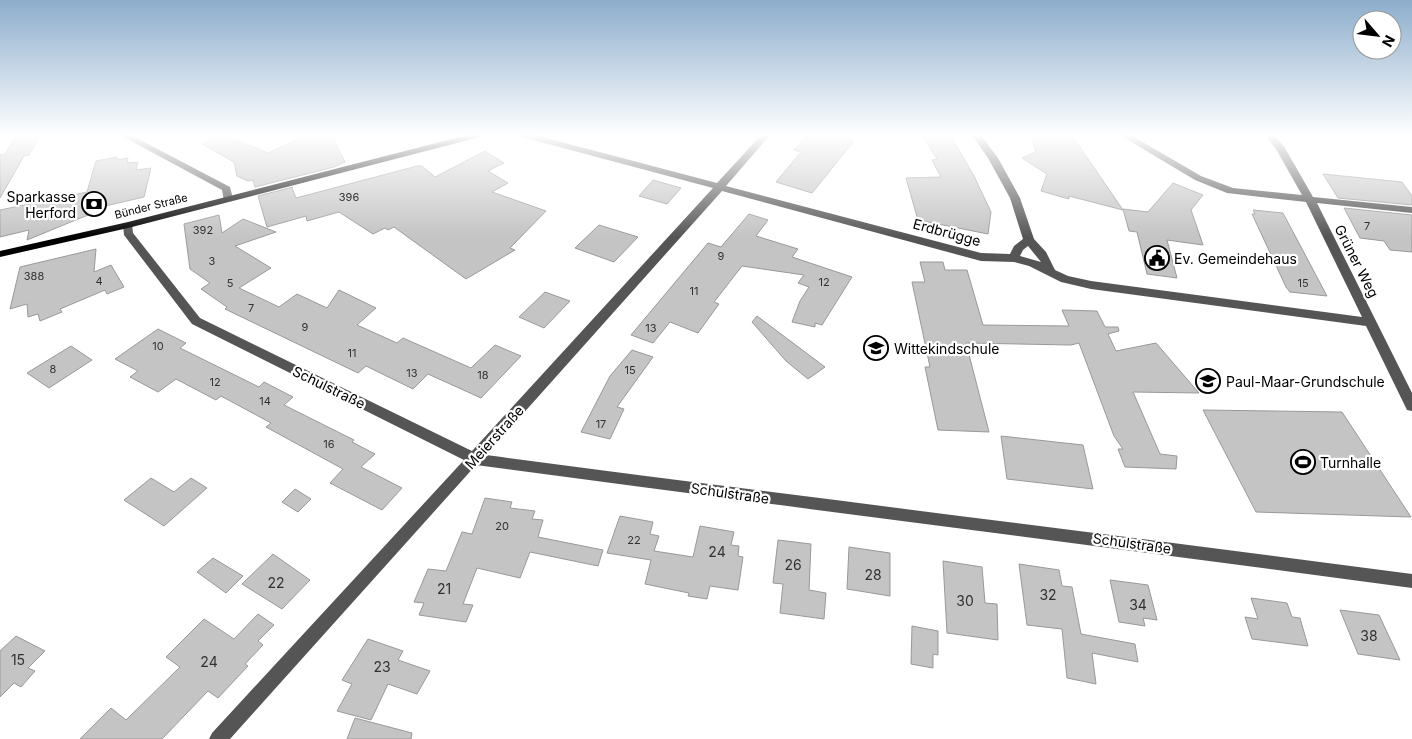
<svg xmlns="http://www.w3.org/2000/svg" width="1412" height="739" font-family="Inter,sans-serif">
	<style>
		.building { fill: #c4c4c4; stroke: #999 }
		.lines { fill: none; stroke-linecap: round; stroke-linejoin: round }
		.minor { fill: #555; fill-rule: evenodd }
		.major { fill: #000; fill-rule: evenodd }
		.labels { text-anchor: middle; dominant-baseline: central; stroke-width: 4.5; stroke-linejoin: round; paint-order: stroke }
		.number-label { font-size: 11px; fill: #313131 }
		.far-street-label { font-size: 11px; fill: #000; stroke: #fff }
		.poi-label { font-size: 14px; fill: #000; stroke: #fff; text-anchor: start }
		.street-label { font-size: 14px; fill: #000; stroke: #fff }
		.near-number-label { font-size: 14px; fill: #313131 }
	</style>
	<rect width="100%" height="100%" fill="#fff"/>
	<g class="building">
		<path d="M31 134H41L29 155 24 156 0 198V155L5 154 16 136Z"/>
		<path d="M222 134 268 153 309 134H331L345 162 334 167 255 187 253 180 248 181 237 176 234 162 202 144Z"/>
		<path d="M808 134H829L854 141 812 193 776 182 801 152 794 150Z"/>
		<path d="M921 134H948L956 145 974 176 991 212 988 234 918 220 906 178 941 177 932 160 937 159Z"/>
		<path d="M1030 134H1071L1123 210 1069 196V199L1041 191 1047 174 1022 158 1036 152Z"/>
		<path d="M485 151 504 163 488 171 508 183 492 192 546 211 510 248 515 250 466 279 394 227 388 230 385 228 373 234 339 212 307 221 306 216 267 227 258 196 293 187 292 188 296 198 417 166H422L435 177Z"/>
		<path d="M117 157V160L128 158 127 163 138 162 136 170 151 168 144 197 88 210V215L27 240 29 230 0 237V210L87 192 96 161Z"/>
		<path d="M1323 174 1402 182 1412 196V205L1338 198Z"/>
		<path d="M653 180 681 188 667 204 639 196Z"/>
		<path d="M1173 183 1203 195 1191 210 1203 245 1167 240 1177 278 1147 274 1137 232 1129 231 1123 209 1148 212Z"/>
		<path d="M1344 208 1412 215V252L1390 250 1384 241 1360 238Z"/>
		<path d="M1253 210 1283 213 1327 296 1290 292 1286 287 1252 214H1255Z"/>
		<path d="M749 214 768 220 756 236 798 249 792 257 852 277 822 325 815 323V327L792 322 800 301 809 287 798 283 804 275 742 266 714 302 719 304 698 333 670 322 653 343 631 335 708 243 721 247Z"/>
		<path d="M219 215 222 233 243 219 276 232 235 246 271 268 239 288 279 307 297 294 327 308 339 290 376 308 357 325 397 343 403 338 471 368 495 345 521 356 481 398 428 374 413 389 366 366 358 373 225 309 227 307 201 289 210 283 190 269 184 224Z"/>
		<path d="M599 225 638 237 614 262 575 248Z"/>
		<path d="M96 249 94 272 111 265 124 287 107 294 105 290 60 309 62 312 40 321 38 314 28 317 27 304 10 309 20 267Z"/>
		<path d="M920 262H943L945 270H967L983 325 1069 326 1062 310 1097 311 1105 327H1118L1119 331 1108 334 1116 351 1156 343 1199 393 1133 392 1160 454 1177 456 1176 469 1125 467 1118 449H1123L1114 436 1079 343 1071 345 966 343 989 432 938 430 925 367H930L912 282H925Z"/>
		<path d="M545 292 570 301 544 328 519 317Z"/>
		<path d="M757 316 825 367 808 379 786 361 752 322Z"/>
		<path d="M158 329 186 343 180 348 259 387 264 382 293 397 284 405 354 440 352 442 375 454 361 467 402 488 382 510 330 483 343 469 266 427 271 423 221 396 216 400 176 379 158 392 130 377 138 371 115 359Z"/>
		<path d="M71 346 92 360 49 388 27 373Z"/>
		<path d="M632 350 653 357 617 407 624 409 610 439 581 432 610 376Z"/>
		<path d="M1203 410 1342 412 1411 517 1256 512Z"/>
		<path d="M1001 436 1083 445 1093 489 1007 479Z"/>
		<path d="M151 478 174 492 191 478 207 488 164 526 124 500Z"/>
		<path d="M295 489 311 499 298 512 282 502Z"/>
		<path d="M485 498 512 502 510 508 535 511 532 519 543 520 538 537 603 550 598 566 530 552 520 578 477 568 463 604 473 605 466 622 419 615 424 603 414 602 428 569 446 571 462 532 472 534Z"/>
		<path d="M620 516 653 522 650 534 659 536 654 551 693 557 700 526 734 532 731 545 739 546 738 556 743 557 738 590 710 586 707 599 688 596 689 593 645 584 651 560 607 553Z"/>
		<path d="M778 540 811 544 809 590 826 593 824 619 780 613 783 584 773 583Z"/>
		<path d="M849 547 890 553V596L847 589Z"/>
		<path d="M273 554 310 580 282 609 242 584Z"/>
		<path d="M213 558 243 576 226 593 197 572Z"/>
		<path d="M943 561 982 567 985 603 997 604 998 640 947 633Z"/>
		<path d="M1019 564 1059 570 1062 586 1072 587 1081 634 1135 644 1138 662 1092 653 1096 684 1067 678 1062 629 1027 625Z"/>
		<path d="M1110 580 1148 585 1157 620 1143 618 1145 626 1119 622Z"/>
		<path d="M1251 598 1287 603 1292 617 1300 618 1308 646 1252 639 1245 617 1258 619Z"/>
		<path d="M1340 610 1379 615 1400 660 1358 654Z"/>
		<path d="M258 614 274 625 258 641 263 645 245 664 248 666 218 698 208 691 162 739H80L111 708 126 720 180 667 166 657 204 619 234 639Z"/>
		<path d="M912 626 938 631V655L933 654V668L911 664Z"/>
		<path d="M16 636 45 651 28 668 35 671 21 687 14 683 0 697V651Z"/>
		<path d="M368 639 403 651 398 660 430 671 417 694 388 684 371 720 337 711 352 684 342 680Z"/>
		<path d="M355 718 412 733 411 739H347Z"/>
	</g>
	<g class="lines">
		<g class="minor">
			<path d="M118 134H129L230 187 233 199 228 202 224 201 222 190Z"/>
			<path d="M517 134H531L717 183 762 134H771L726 186 981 253 1010 254 1014 246 1023 239 1010 198 988 158 971 134H980L998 158 1020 198 1034 239 1046 252 1055 270 1068 276 1091 281 1362 317 1306 202 1227 193 1195 180 1118 134H1129L1201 176 1233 188 1302 195 1276 149 1264 134H1274L1285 148 1313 197 1412 207V213L1317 203 1412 393V411L1407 410 1366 326 1091 289 1061 282 1029 266 1014 262 981 261 722 191 486 455C794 496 1103 533 1412 574V588C1100 546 788 507 476 465L230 739H209L212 733 464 460 192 324 124 235 123 225 124 223H132L133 233 200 318 472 451 713 188 518 136ZM1028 246 1041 262 1020 256 1023 250Z"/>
		</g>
		<path class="major" d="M471 134H486L484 136 128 228 0 257V251L128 222Z"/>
	</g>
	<linearGradient id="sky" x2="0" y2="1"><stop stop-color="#8cadcc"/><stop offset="0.57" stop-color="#fff"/><stop offset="1" stop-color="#fff" stop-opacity="0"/></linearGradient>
	<rect width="1412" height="237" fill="url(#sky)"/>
	<defs>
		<symbol id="bank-ring" viewBox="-11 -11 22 22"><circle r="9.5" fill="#fff" stroke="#000" stroke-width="1.5"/><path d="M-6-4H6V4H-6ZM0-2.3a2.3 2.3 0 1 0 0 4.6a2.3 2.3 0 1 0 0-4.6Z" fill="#000"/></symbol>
		<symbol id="civic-ring" viewBox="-11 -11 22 22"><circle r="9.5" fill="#fff" stroke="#000" stroke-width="1.5"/><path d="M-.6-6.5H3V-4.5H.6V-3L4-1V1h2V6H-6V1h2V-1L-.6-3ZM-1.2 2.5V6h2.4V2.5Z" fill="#000"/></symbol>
		<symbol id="school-ring" viewBox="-11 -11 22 22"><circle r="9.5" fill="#fff" stroke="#000" stroke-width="1.5"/><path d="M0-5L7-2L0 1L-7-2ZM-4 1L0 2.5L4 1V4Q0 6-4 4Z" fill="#000"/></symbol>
		<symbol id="stadium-ring" viewBox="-11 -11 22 22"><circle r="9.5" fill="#fff" stroke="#000" stroke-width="1.5"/><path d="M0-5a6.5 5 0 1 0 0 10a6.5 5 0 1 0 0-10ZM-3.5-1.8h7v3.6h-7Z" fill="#000"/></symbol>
	</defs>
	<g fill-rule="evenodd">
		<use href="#bank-ring" x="80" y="190" width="28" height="28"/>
		<use href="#civic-ring" x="1143" y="244" width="28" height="28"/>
		<use href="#school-ring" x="862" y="334" width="28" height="28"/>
		<use href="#school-ring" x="1194" y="367" width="28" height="28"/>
		<use href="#stadium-ring" x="1289" y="448" width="28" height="28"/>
	</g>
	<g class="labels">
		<g class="number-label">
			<text x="349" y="197">396</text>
			<text x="1367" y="226">7</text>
			<text x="203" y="230">392</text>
			<text x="721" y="256">9</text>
			<text x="212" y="261">3</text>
			<text x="34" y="276">388</text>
			<text x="99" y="281">4</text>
			<text x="824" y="282">12</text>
			<text x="230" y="283">5</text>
			<text x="1303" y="283">15</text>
			<text x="694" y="291">11</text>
			<text x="251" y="308">7</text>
			<text x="305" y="327">9</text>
			<text x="651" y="328">13</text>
			<text x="158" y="346">10</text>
			<text x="352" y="353">11</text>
			<text x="53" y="369">8</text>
			<text x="630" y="370">15</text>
			<text x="412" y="373">13</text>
			<text x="483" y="375">18</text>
			<text x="215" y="382">12</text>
			<text x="265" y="401">14</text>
			<text x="601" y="424">17</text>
			<text x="329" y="444">16</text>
			<text x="502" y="526">20</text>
			<text x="634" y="540">22</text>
		</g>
		<g class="far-street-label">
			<text transform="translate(151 206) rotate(-14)">Bünder Straße</text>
		</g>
		<g class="poi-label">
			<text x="76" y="196" text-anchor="end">Sparkasse<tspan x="76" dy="16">Herford</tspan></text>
			<text x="1174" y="258">Ev. Gemeindehaus</text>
			<text x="894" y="348">Wittekindschule</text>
			<text x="1226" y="381">Paul-Maar-Grundschule</text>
			<text x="1320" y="462">Turnhalle</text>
		</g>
		<g class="street-label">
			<text transform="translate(947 232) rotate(15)">Erdbrügge</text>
			<text transform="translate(1357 261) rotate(63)">Grüner Weg</text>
			<text transform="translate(329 387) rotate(26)">Schulstraße</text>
			<text transform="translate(494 437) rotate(-48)">Meierstraße</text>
			<text transform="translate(730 493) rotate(8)">Schulstraße</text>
			<text transform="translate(1132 543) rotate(8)">Schulstraße</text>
		</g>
		<g class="near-number-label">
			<text x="717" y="551">24</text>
			<text x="793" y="564">26</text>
			<text x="873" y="574">28</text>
			<text x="276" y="582">22</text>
			<text x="444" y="588">21</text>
			<text x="1048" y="594">32</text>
			<text x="965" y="600">30</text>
			<text x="1138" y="604">34</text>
			<text x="1369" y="635">38</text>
			<text x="18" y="659">15</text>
			<text x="209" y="661">24</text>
			<text x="382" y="666">23</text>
		</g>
	</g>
	<g transform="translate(1377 35) rotate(118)"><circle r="24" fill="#ffffff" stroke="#999999"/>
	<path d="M0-4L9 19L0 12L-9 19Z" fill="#000000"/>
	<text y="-8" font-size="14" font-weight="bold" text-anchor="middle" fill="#000000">N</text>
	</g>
</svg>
